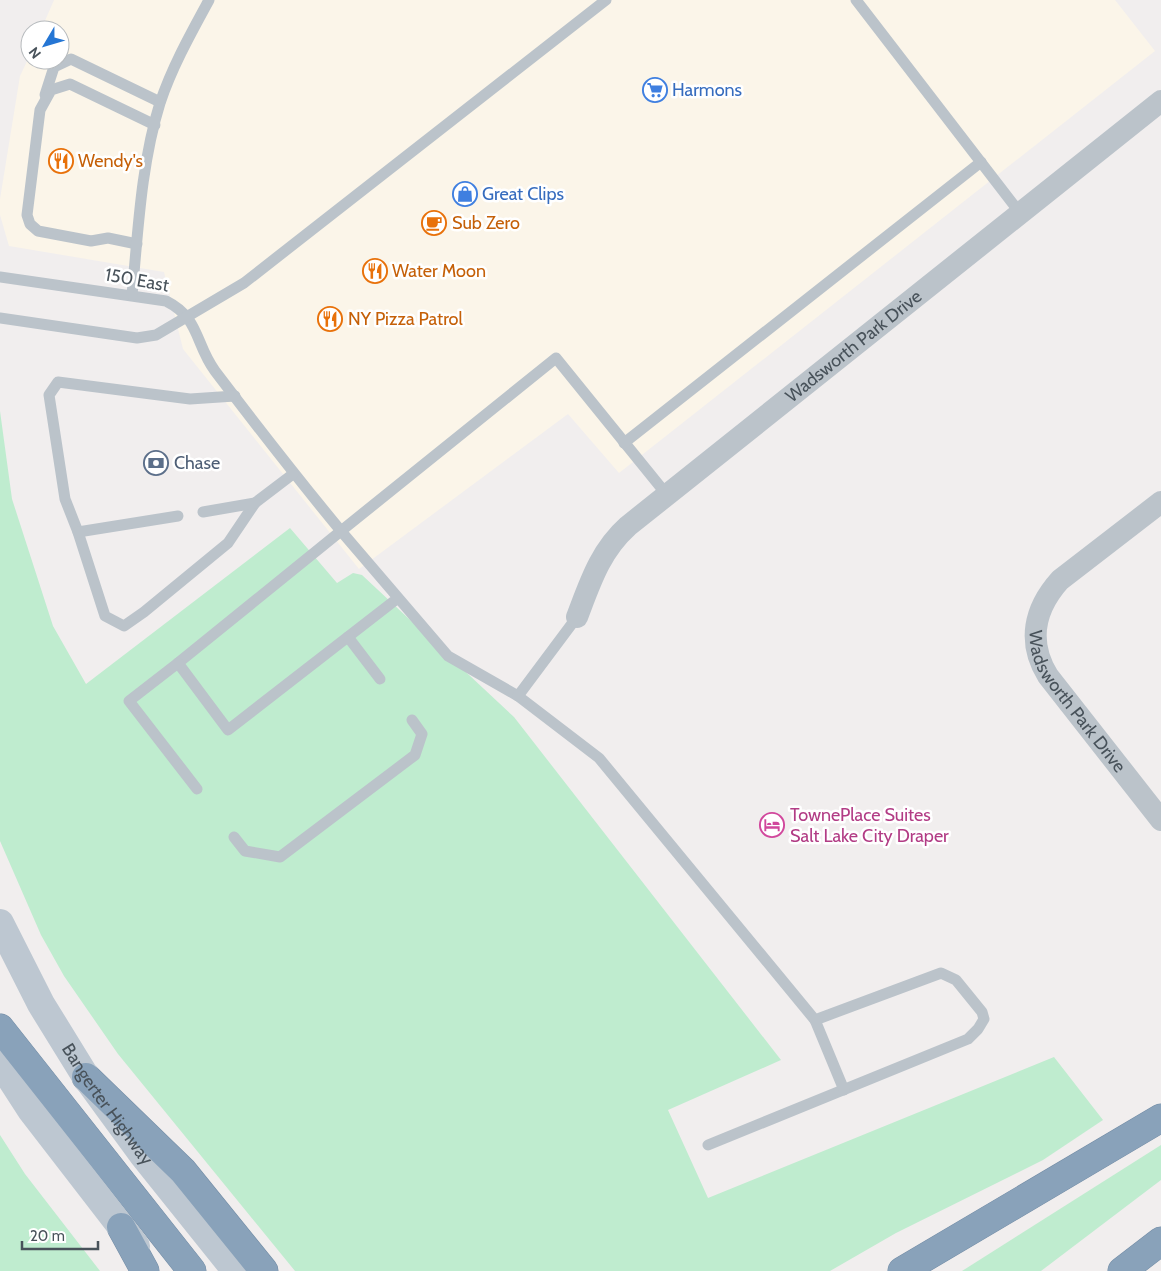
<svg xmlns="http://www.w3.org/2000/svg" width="1161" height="1271" font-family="Cabin,sans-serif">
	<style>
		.commercial { fill: #fbf5e9 }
		.green { fill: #bfeccf }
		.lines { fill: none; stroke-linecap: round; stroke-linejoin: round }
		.highway-casing { stroke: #748da6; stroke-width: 29 }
		.lane { stroke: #bbc3ca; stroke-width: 11 }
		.street { stroke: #bbc3ca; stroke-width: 22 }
		.secondary { stroke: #bdc7d1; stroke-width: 28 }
		.highway { stroke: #89a2ba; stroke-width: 28 }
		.labels { text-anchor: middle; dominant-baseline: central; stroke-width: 5; stroke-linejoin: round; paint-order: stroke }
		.shop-label { font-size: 18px; fill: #366cbe; stroke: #fff; text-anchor: start }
		.food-label { font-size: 18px; fill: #c56008; stroke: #fff; text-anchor: start }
		.street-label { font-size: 18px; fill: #48525a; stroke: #fff }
		.service-label { font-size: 18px; fill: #4e5e75; stroke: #fff; text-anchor: start }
		.hotel-label { font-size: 18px; fill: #b23c85; stroke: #fff; text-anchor: start }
	</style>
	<rect width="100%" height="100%" fill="#f1eeee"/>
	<path class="commercial" d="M54 0H1115L1155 51 619 473 568 414 359 569 183 349 164 272 9 246 0 215V199L20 76 30 55V60H60V30H41Z"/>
	<g class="green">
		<path d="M0 411 12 499 53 626 86 684 290 528 337 583 353 573 362 575 514 717 781 1060 668 1110 708 1198 1054 1057 1103 1120 1043 1160 896 1233 830 1271H295L118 1054 64 976 41 935 0 841Z"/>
		<path d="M0 1135 25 1174 100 1271H0Z"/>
		<path d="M1161 1145V1180L1041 1271H962Z"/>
	</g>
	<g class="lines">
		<defs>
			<g id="highway">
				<path d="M0 1028 192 1271"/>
				<path d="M86 1077 183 1171 264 1271"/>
				<path d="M121 1227 145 1271"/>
				<path d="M902 1271 1161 1118"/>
				<path d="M1122 1271 1161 1241"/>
			</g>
		</defs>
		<use href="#highway" class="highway-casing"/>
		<g class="lane">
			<path d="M856 0 1020 213"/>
			<path d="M45 95 54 67 71 59 160 102"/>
			<path d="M137 244 108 238 91 241 38 231 30 224 27 215 40 110 51 90 70 84 155 125"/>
			<path d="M0 277 166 301C200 318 195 344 215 371 256 425 298 479 341 531L556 358 667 495"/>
			<path d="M132 295C138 232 141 164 160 103 172 67 191 33 209 0"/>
			<path d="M0 318 137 338 156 335 244 283 606 0"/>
			<path d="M235 396 190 399 58 382 49 395 65 499 78 532 105 616 124 626 144 612 228 543 255 503 293 474"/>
			<path d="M624 443 981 162"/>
			<path d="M203 512 255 503"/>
			<path d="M78 532 178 516"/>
			<path d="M398 598 228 730 178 663 341 531 448 656 518 696"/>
			<path d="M577 617 518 696 599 758 815 1020 941 973 956 980 982 1012 984 1019 978 1029 968 1039 708 1145"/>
			<path d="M348 637 380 679"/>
			<path d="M178 663 129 701 197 789"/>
			<path d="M234 837 245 851 280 857 415 755 422 734 412 720"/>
			<path d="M815 1020 844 1090"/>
		</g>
		<g class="street">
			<path id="s1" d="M1161 502 1060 580C1034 609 1027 642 1048 676L1161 820"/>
			<path id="s2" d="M577 617C590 583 600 551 628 526L1161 101"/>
		</g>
		<g class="secondary">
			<path id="s3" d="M0 923 41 1004 86 1077 143 1155 236 1271"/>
			<path d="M0 1062 31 1110 136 1246"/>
		</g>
		<use href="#highway" class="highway"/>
	</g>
	<defs>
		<symbol id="supermarket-ring" viewBox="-11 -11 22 22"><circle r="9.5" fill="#fff" stroke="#3f7fe0" stroke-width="1.5"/><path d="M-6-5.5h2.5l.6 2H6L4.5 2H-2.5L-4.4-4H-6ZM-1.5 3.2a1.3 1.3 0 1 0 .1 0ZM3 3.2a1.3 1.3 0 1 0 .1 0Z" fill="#3f7fe0"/></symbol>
		<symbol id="restaurant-ring" viewBox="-11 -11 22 22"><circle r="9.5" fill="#fff" stroke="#e8710a" stroke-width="1.5"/><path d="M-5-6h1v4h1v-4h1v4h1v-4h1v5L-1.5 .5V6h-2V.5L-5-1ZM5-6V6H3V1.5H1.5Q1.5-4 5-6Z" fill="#e8710a"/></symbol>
		<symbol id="shop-ring" viewBox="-11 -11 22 22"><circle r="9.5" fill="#fff" stroke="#3f7fe0" stroke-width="1.5"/><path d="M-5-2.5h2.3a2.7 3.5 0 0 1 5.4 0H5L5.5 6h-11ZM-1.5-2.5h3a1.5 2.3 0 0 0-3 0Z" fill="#3f7fe0"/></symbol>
		<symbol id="cafe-ring" viewBox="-11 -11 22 22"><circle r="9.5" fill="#fff" stroke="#e8710a" stroke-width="1.5"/><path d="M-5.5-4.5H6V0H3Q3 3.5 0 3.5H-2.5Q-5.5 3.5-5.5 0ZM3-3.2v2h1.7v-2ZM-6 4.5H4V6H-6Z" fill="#e8710a"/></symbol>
		<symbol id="bank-ring" viewBox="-11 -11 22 22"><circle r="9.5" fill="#fff" stroke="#5c6f8a" stroke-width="1.5"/><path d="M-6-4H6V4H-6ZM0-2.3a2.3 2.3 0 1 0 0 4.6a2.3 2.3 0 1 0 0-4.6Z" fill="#5c6f8a"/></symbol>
		<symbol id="hotel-ring" viewBox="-11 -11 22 22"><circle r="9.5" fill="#fff" stroke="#d1479c" stroke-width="1.5"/><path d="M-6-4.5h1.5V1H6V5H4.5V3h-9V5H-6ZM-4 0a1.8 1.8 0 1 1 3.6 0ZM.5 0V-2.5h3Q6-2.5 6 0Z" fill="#d1479c"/></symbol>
	</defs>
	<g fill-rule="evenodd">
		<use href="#supermarket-ring" x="641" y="76" width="28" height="28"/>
		<use href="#restaurant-ring" x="47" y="147" width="28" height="28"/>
		<use href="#shop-ring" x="451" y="180" width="28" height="28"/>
		<use href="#cafe-ring" x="420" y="209" width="28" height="28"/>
		<use href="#restaurant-ring" x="361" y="257" width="28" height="28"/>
		<use href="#restaurant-ring" x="316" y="305" width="28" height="28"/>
		<use href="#bank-ring" x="142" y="449" width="28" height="28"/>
		<use href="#hotel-ring" x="758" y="811" width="28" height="28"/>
	</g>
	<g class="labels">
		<g class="shop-label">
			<text x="672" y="90">Harmons</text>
			<text x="482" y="194">Great Clips</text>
		</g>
		<g class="food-label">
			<text x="78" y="161">Wendy's</text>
			<text x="452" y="223">Sub Zero</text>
			<text x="392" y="271">Water Moon</text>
			<text x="348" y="319">NY Pizza Patrol</text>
		</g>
		<g class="street-label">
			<text transform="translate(137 280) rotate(10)">150 East</text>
			<text stroke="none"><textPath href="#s2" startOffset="394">Wadsworth Park Drive</textPath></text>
			<text stroke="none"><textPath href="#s1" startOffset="268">Wadsworth Park Drive</textPath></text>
			<text stroke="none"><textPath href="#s3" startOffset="211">Bangerter Highway</textPath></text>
		</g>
		<g class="service-label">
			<text x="174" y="463">Chase</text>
		</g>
		<g class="hotel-label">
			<text x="790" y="815">TownePlace Suites<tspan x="790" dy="21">Salt Lake City Draper</tspan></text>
		</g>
	</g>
	<g transform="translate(45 45) rotate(232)"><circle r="24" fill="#ffffff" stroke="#b6babd"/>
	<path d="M0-4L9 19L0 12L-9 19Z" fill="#2576d4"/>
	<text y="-8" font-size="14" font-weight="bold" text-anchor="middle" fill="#48525a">N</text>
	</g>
	<path d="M22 1241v8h76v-8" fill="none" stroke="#48525a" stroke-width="2.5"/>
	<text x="30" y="1241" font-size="15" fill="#48525a" stroke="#ffffff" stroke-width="4" paint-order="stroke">20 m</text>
</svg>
